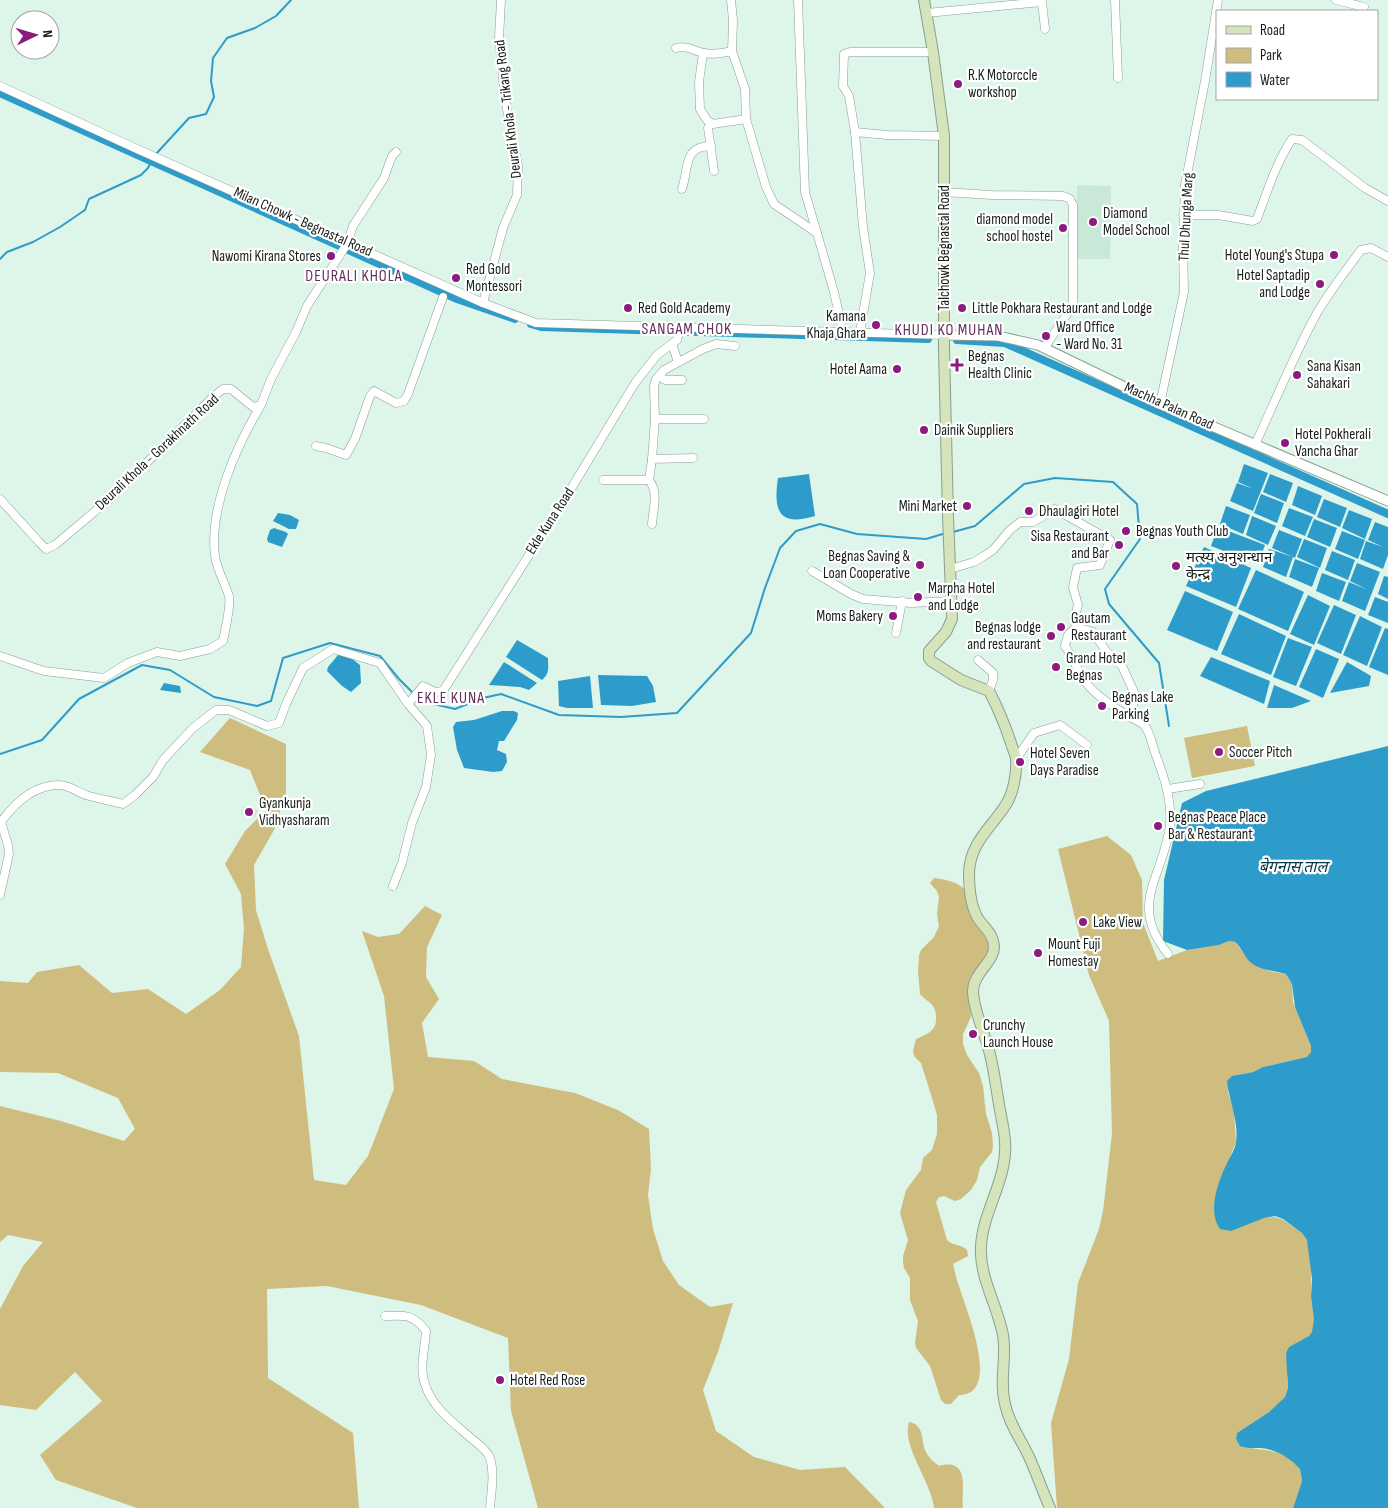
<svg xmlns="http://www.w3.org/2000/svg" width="1388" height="1508" font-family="'Sofia Sans Condensed','Noto Sans Devanagari',sans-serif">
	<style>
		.built { fill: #cae8d8 }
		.green { fill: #cebd7f }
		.water { fill: #2e9cca }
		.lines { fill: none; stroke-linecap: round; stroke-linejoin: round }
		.stream { stroke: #2e9cca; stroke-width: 2 }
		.canal { stroke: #2e9cca; stroke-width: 8 }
		.minor-casing { stroke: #8a9f94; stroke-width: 9 }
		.tertiary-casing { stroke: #8a9f94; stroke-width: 11 }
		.secondary-casing { stroke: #8a9f94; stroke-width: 12 }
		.minor { stroke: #fff; stroke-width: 8 }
		.tertiary { stroke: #fff; stroke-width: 9 }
		.secondary { stroke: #d5e4bb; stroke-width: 10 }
		.poi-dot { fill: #8b1b7e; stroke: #fff; stroke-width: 2 }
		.labels { text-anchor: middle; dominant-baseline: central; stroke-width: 4.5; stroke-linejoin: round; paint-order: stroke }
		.poi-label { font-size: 15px; fill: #161e1a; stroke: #fff; text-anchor: start }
		.street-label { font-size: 15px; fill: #161e1a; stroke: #fff }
		.neighbourhood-label { font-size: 16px; letter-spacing: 1px; fill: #632d5a; stroke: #fff }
		.water-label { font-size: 16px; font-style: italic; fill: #063649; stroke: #fff }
	</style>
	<rect width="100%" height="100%" fill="#def5e9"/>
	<g class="built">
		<path d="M1077 185 1111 186 1110 259H1076Z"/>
		<path d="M244 806 258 810 255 818 241 814Z"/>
	</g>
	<g class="green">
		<path d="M230 718 286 744V793L274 830 254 865 256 910 268 949 299 1036 314 1180 346 1185 368 1156 394 1089 384 996 362 931 378 937 399 934 425 906 442 915 427 947 426 977 439 999 422 1023 428 1057 474 1061 502 1079 575 1093 618 1110 649 1129 651 1169 648 1195 653 1229 663 1261 679 1285 710 1307 733 1303 718 1352 703 1390 716 1431 754 1457 800 1470 845 1467 885 1508H538L511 1411 508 1338 421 1305 327 1286 267 1289 268 1378 353 1433 359 1508H137L56 1480 40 1455 102 1401 75 1372 36 1410 0 1405V1309L23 1266 43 1242 8 1235 0 1242V1106L61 1121 124 1141 135 1129 118 1098 58 1073 0 1072V981L28 983 37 972 79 965 112 993 148 989 186 1014 220 990 241 967 244 929 241 894 225 864 245 831 266 810 250 770 200 752Z"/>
		<path d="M1247 726 1255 766 1192 778 1184 738Z"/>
		<path d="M1107 836 1131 855 1142 880 1143 923 1158 961 1187 950 1219 945 1229 941 1235 942 1249 960 1269 971 1286 974 1292 984 1293 1002 1311 1046V1052L1308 1057 1263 1067 1253 1072 1237 1075 1228 1092 1234 1113 1236 1142 1218 1188 1264 1218C1277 1216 1281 1218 1292 1226 1297 1229 1303 1233 1306 1238 1312 1248 1311 1283 1311 1295 1311 1307 1318 1321 1312 1333 1309 1338 1301 1340 1296 1343L1287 1377 1288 1388 1285 1397 1269 1412 1237 1433 1236 1439 1245 1448C1269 1450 1283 1450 1300 1469L1302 1481 1293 1508H1057L1051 1423 1069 1359 1078 1283 1099 1229 1103 1211 1112 1134 1109 1021 1089 975 1058 849Z"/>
		<path d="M934 878C944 879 959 882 965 890 972 907 996 937 987 956 982 965 973 972 969 981L971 1017 963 1034V1044L967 1055 979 1073 983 1086 986 1114 992 1133 993 1146 992 1152 980 1167 977 1180 971 1190 961 1199 955 1201 944 1196 939 1197 936 1202 947 1240C953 1246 961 1244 967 1250L968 1256 953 1264C955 1271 956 1279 959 1286 965 1307 1003 1395 959 1395L951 1404H945L941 1400 930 1366 916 1348 915 1343 918 1321 910 1300V1278L904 1268 903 1262V1256L908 1240 900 1213 906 1190 921 1170 923 1158 932 1150 937 1134V1115L932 1098 921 1063 914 1056 913 1051 916 1039C927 1034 937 1031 936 1017 936 1013 935 1008 932 1005 929 1001 924 999 920 994L918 971 919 955 921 950 934 937 939 926 937 914 939 897 937 891 930 883Z"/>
		<path d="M909 1422C926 1425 920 1443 927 1454 930 1459 935 1463 939 1466 971 1457 961 1491 963 1508H934C932 1483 901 1446 909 1422Z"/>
	</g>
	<g class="water">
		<path d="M1244 464 1268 473 1253 511 1230 501 1237 483 1254 489 1238 482Z"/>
		<path d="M809 474 815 516C779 527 773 511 778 478Z"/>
		<path d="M1270 474 1293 483 1286 502 1263 492Z"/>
		<path d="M1298 486 1322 496 1315 515 1292 505Z"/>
		<path d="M1261 494 1284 503 1277 523 1254 513Z"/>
		<path d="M1324 499 1347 508 1340 527 1317 517Z"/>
		<path d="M1226 506 1250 515 1243 534 1220 524Z"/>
		<path d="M1289 508 1313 517 1305 536 1282 526Z"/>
		<path d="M1349 510 1372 519 1365 539 1342 528Z"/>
		<path d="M278 513 290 515 299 520 296 529H289L273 521Z"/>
		<path d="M1252 516 1276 526 1268 545 1246 535Z"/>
		<path d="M1314 519 1337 528 1330 547 1307 537Z"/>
		<path d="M1375 522 1388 527V555L1383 569 1360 559 1366 541 1383 547 1368 540Z"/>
		<path d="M1218 527 1265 545 1258 564 1211 546Z"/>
		<path d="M274 528 286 532 288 534 282 547 268 542 267 539 270 530Z"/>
		<path d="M1279 530 1302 539 1295 558 1293 557 1286 577 1263 567 1269 549 1293 557 1272 548Z"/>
		<path d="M1342 531 1365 540 1358 559 1335 549Z"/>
		<path d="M1304 539 1327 548 1320 568 1297 557Z"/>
		<path d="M1204 547 1251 568 1236 607 1186 586Z"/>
		<path d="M1332 551 1355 560 1348 580 1325 570Z"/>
		<path d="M1295 559 1319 568 1312 587 1289 577Z"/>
		<path d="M1357 563 1380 572 1365 611 1342 601 1349 582 1368 590 1350 581Z"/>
		<path d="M1256 570 1304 592 1288 631 1238 609Z"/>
		<path d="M1322 573 1346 582 1339 601 1316 591Z"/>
		<path d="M1384 576 1388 577V599L1378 594Z"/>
		<path d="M1185 591 1233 612 1217 651 1167 630Z"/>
		<path d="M1308 595 1330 606 1314 645 1290 634Z"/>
		<path d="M1375 597 1388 602V623L1368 615Z"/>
		<path d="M1334 605 1356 615 1341 654 1317 643Z"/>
		<path d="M1239 614 1286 636 1271 675 1221 654Z"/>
		<path d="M1360 616 1382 627 1367 666 1343 655Z"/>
		<path d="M1385 628 1388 629V675L1369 667Z"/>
		<path d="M1288 638 1312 647 1296 686 1273 677Z"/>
		<path d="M517 640 548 658C548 667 550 674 542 680L506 657Z"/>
		<path d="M1316 649 1339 659 1323 698 1299 687Z"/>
		<path d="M338 655 351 658 360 665 361 683 351 692 342 686 327 671 328 667Z"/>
		<path d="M1211 657 1270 681 1264 704 1200 676Z"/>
		<path d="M504 662 537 683 529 690 520 687 489 685Z"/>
		<path d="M1347 662 1371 676 1369 686 1330 693Z"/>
		<path d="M598 675 647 676 653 686 656 702 632 706 601 705Z"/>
		<path d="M590 676 593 708H567L559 706 558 681Z"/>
		<path d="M164 683 180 686 181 693 160 690Z"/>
		<path d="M1274 685 1311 701 1292 708H1267Z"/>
		<path d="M502 711H514L518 713 517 720 504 741H499L497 750 506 754 507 762 502 771 493 772 464 768 457 750 453 727 456 722 474 720Z"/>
		<path d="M1388 746V1508H1293L1302 1481 1300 1469C1290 1458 1276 1449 1260 1448 1253 1448 1247 1449 1240 1446L1236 1439 1237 1433 1269 1412 1285 1397 1288 1388 1286 1353 1289 1347 1309 1336 1312 1332 1314 1319 1311 1297 1312 1279 1307 1240 1302 1233 1283 1219 1275 1216 1264 1218 1231 1231 1220 1229C1207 1211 1218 1182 1227 1163 1230 1157 1235 1150 1236 1142 1239 1122 1229 1101 1227 1081L1232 1076 1253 1072 1263 1067 1307 1057 1311 1052V1046L1295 1007 1292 984 1286 974C1273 970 1260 971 1249 961 1244 955 1241 947 1235 942L1229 941 1219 945 1187 950 1163 941 1164 880 1182 803 1206 791Z"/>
	</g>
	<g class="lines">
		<g class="stream">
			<path d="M156 154 189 118 206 114 214 97 211 81 213 58 227 38 255 28 276 16 291 0"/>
			<path d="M0 259 7 252 33 242 60 227 85 210 89 199 141 175 148 168 153 158"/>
			<path d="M953 532 975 526 1024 484 1055 478 1113 482 1137 504 1140 539 1105 589 1109 604 1159 663 1169 726"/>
			<path d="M417 697 421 701 455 709 483 698 501 694 559 715 621 717 677 713 751 633 765 588 780 548 796 531 820 524 857 534 926 539 946 533"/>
			<path d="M0 754 42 740 79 699 142 665 170 670 214 697 257 706 271 701 283 658 330 643 380 656 399 679 414 694"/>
		</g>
		<g class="canal">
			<path d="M0 93 457 299 515 319"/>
			<path d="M531 324 541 327 928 339"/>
			<path d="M957 340 1005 343 1388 514"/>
		</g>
		<defs>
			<g id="minor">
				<path d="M731 0 733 20 732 51 745 89 746 119 766 187 774 204 817 233 834 292 843 332"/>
				<path d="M798 0 805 192 817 233"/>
				<path d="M1115 0 1118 78"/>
				<path d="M1336 0 1364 7"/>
				<path d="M927 13 1042 2 1045 29"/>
				<path d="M676 48C687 45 694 51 704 53 713 55 723 53 732 51"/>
				<path d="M703 53 699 82 700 109 707 120 713 124 746 119"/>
				<path d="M0 86 137 149 483 303 536 323 944 335"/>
				<path d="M711 123 708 128 714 171"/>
				<path d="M855 132 849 96 843 86 844 54 850 52H933"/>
				<path d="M682 189C689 168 683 146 711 146"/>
				<path d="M944 192 992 195 1063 196 1070 199 1073 205V305L1045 347"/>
				<path d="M1183 215H1218L1253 221 1257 219C1267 192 1276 163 1292 139L1302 140 1365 188 1388 201"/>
				<path d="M483 303 503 228 517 195 518 166 505 99 499 38 501 0"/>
				<path d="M860 332 870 273 863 227 855 132 887 135 944 136"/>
				<path d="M672 344 678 362"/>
				<path d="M659 376 665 380H682"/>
				<path d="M1160 404 1184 292 1183 247 1185 185 1205 81 1218 0"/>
				<path d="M655 419H704"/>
				<path d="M1255 445C1275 401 1294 355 1317 313 1330 291 1346 270 1361 250L1371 248 1388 257"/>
				<path d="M316 446 326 448 346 455 355 439 370 396 374 391 396 403 404 401 408 394 443 297"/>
				<path d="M693 458 652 459 655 419 654 386 656 379 664 370 703 349 716 344 735 346"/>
				<path d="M603 480H649L652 459"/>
				<path d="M649 480C659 492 653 510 652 524"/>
				<path d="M0 499 39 542 46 549 55 545 112 497 213 397 223 389H231L253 407 261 405 271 379 296 332 307 306 347 244 353 226 384 178 392 156 396 152"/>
				<path d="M950 569 974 562 984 556 993 550 1010 530 1020 522H1033L1055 509 1110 540 1100 565 1077 568 1073 587 1078 605 1074 619 1076 627 1093 632 1106 651 1122 666 1134 692 1132 718C1136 720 1142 723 1145 726 1151 734 1153 749 1157 758 1165 780 1172 801 1170 825 1164 877 1127 903 1168 954"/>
				<path d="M812 571 851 594 863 599 911 603 951 601"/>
				<path d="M1076 627 1068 635 1065 646C1072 656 1076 667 1082 677 1092 694 1116 709 1132 718"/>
				<path d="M896 633 902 601"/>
				<path d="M0 656 44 671 104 678 128 663 157 652 180 656 210 649 223 641C225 630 231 607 229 596 225 583 217 570 215 556 209 507 236 447 261 405"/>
				<path d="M978 660 993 673V680L989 691"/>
				<path d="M408 704 423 686 435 692 443 691 574 484 635 383 657 355 677 340 680 328"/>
				<path d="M1016 759 1034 733 1060 725 1087 745"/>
				<path d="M1168 789 1200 784"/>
				<path d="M0 895 9 854 8 845 1 822C14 804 33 786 57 785 69 784 78 793 89 796 100 799 112 801 123 804L135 795 153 777 163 760 193 728 216 710H229L267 726 279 723 286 704 303 668 333 649 380 663 408 704 427 726 431 755 426 787 412 823 402 863 393 886"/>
				<path d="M385 1316C405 1315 413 1314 426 1331 425 1348 419 1368 425 1384 432 1408 454 1423 472 1439 478 1444 487 1450 490 1458 495 1474 491 1492 490 1508"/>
			</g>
			<path id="tertiary" d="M944 335 998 336 1038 345 1160 404 1388 501"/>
			<path id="secondary" d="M924 0 933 52 944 136V349L948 516 952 619 946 632 929 651V658L931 661 961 680 989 691C998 708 1005 725 1011 743 1012 748 1016 754 1016 760 1017 773 1013 795 1005 806 990 829 970 843 969 873 969 887 971 908 979 920 985 928 993 934 994 946 995 962 973 972 973 992 974 1011 983 1029 988 1047 993 1063 995 1081 998 1098 1000 1113 1004 1127 1005 1141 1008 1179 983 1210 981 1246 979 1277 997 1304 1003 1335 1007 1358 999 1381 1005 1404 1009 1424 1022 1441 1030 1459 1037 1475 1043 1492 1050 1508"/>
		</defs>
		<use href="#minor" class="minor-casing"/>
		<use href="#tertiary" class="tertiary-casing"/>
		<use href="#secondary" class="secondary-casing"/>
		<use href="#minor" class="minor"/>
		<use href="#tertiary" class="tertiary"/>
		<use href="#secondary" class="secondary"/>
	</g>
	<g class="poi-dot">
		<circle cx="958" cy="84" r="5"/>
		<circle cx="1093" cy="222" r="5"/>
		<circle cx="1063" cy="228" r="5"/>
		<circle cx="1334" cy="255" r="5"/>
		<circle cx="331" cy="256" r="5"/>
		<circle cx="456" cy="278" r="5"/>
		<circle cx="1320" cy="284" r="5"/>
		<circle cx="628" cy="308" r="5"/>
		<circle cx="962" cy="308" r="5"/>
		<circle cx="876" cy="325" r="5"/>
		<circle cx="1046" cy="336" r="5"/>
		<path d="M954.5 357.5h5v5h5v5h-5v5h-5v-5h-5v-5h5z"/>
		<circle cx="897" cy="369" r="5"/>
		<circle cx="1297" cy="375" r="5"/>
		<circle cx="924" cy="430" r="5"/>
		<circle cx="1285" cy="443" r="5"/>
		<circle cx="967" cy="506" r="5"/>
		<circle cx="1029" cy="511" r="5"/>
		<circle cx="1126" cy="531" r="5"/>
		<circle cx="1119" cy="545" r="5"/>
		<circle cx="920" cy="565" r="5"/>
		<circle cx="1176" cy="566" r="5"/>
		<circle cx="918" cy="597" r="5"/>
		<circle cx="893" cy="616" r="5"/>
		<circle cx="1061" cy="627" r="5"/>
		<circle cx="1051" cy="636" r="5"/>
		<circle cx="1056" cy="667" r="5"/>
		<circle cx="1102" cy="706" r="5"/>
		<circle cx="1219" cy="752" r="5"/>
		<circle cx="1020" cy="762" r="5"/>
		<circle cx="249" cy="812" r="5"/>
		<circle cx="1158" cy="826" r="5"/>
		<circle cx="1083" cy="922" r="5"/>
		<circle cx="1038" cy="953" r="5"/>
		<circle cx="973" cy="1034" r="5"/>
		<circle cx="500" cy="1380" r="5"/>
	</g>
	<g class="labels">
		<g class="poi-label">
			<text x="968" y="75">R.K Motorccle<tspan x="968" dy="17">workshop</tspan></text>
			<text x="1103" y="213">Diamond<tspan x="1103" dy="17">Model School</tspan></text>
			<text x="1053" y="219" text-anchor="end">diamond model<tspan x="1053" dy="17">school hostel</tspan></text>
			<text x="1324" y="255" text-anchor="end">Hotel Young's Stupa</text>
			<text x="321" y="256" text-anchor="end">Nawomi Kirana Stores</text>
			<text x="466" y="269">Red Gold<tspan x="466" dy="17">Montessori</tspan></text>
			<text x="1310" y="275" text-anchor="end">Hotel Saptadip<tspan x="1310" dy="17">and Lodge</tspan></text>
			<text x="638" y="308">Red Gold Academy</text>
			<text x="972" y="308">Little Pokhara Restaurant and Lodge</text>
			<text x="866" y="316" text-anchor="end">Kamana<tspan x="866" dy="17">Khaja Ghara</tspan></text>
			<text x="1056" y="327">Ward Office<tspan x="1056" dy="17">- Ward No. 31</tspan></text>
			<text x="968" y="356">Begnas<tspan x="968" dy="17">Health Clinic</tspan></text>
			<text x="1307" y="366">Sana Kisan<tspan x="1307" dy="17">Sahakari</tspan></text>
			<text x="887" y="369" text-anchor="end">Hotel Aama</text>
			<text x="934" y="430">Dainik Suppliers</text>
			<text x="1295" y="434">Hotel Pokherali<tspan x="1295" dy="17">Vancha Ghar</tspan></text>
			<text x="957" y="506" text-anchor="end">Mini Market</text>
			<text x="1039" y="511">Dhaulagiri Hotel</text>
			<text x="1136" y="531">Begnas Youth Club</text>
			<text x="1109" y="536" text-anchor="end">Sisa Restaurant<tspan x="1109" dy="17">and Bar</tspan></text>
			<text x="910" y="556" text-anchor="end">Begnas Saving &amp;<tspan x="910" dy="17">Loan Cooperative</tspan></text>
			<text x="1186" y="557">मत्स्य अनुशन्धान<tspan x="1186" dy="17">केन्द्र</tspan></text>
			<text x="928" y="588">Marpha Hotel<tspan x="928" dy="17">and Lodge</tspan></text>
			<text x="883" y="616" text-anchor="end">Moms Bakery</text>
			<text x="1071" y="618">Gautam<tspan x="1071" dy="17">Restaurant</tspan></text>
			<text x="1041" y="627" text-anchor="end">Begnas lodge<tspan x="1041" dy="17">and restaurant</tspan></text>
			<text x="1066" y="658">Grand Hotel<tspan x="1066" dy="17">Begnas</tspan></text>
			<text x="1112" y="697">Begnas Lake<tspan x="1112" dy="17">Parking</tspan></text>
			<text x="1229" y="752">Soccer Pitch</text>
			<text x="1030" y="753">Hotel Seven<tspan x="1030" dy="17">Days Paradise</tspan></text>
			<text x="259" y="803">Gyankunja<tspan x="259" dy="17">Vidhyasharam</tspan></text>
			<text x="1168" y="817">Begnas Peace Place<tspan x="1168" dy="17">Bar &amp; Restaurant</tspan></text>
			<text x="1093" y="922">Lake View</text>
			<text x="1048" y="944">Mount Fuji<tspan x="1048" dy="17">Homestay</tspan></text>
			<text x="983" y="1025">Crunchy<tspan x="983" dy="17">Launch House</tspan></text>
			<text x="510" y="1380">Hotel Red Rose</text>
		</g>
		<g class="street-label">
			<text transform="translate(508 109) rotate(-97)">Deurali Khola - Trikang Road</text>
			<text transform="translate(1186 217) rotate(-87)">Thul Dhunga Marg</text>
			<text transform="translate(303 222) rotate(24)">Milan Chowk - Begnastal Road</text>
			<text transform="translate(944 248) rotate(-90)">Talchowk Begnastal Road</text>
			<text transform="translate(1169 406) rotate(24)">Machha Palan Road</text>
			<text transform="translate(157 452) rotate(-43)">Deurali Khola - Gorakhnath Road</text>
			<text transform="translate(550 521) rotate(-57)">Ekle Kuna Road</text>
		</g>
		<g class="neighbourhood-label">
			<text x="354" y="276">DEURALI KHOLA</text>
			<text x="687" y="329">SANGAM CHOK</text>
			<text x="949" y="330">KHUDI KO MUHAN</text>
			<text x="451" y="698">EKLE KUNA</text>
		</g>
		<g class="water-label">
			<text x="1293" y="867">बेगनास ताल</text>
		</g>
	</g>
	<rect x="1216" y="10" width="162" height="90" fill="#ffffff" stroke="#a2a5a3"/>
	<rect x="1226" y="26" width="25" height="8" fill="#d5e4bb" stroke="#a2a5a3"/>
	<text x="1260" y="35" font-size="15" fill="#161e1a">Road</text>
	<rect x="1226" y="48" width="25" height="15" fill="#cebd7f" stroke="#a2a5a3"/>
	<text x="1260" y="60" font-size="15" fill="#161e1a">Park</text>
	<rect x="1226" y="72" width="25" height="15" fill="#2e9cca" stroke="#a2a5a3"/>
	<text x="1260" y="85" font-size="15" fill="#161e1a">Water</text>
	<g transform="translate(35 35) rotate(85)"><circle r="24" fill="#ffffff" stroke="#a2a5a3"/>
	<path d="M0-4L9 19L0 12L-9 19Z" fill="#8b1b7e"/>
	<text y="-8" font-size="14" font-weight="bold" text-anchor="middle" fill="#161e1a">N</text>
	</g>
</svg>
